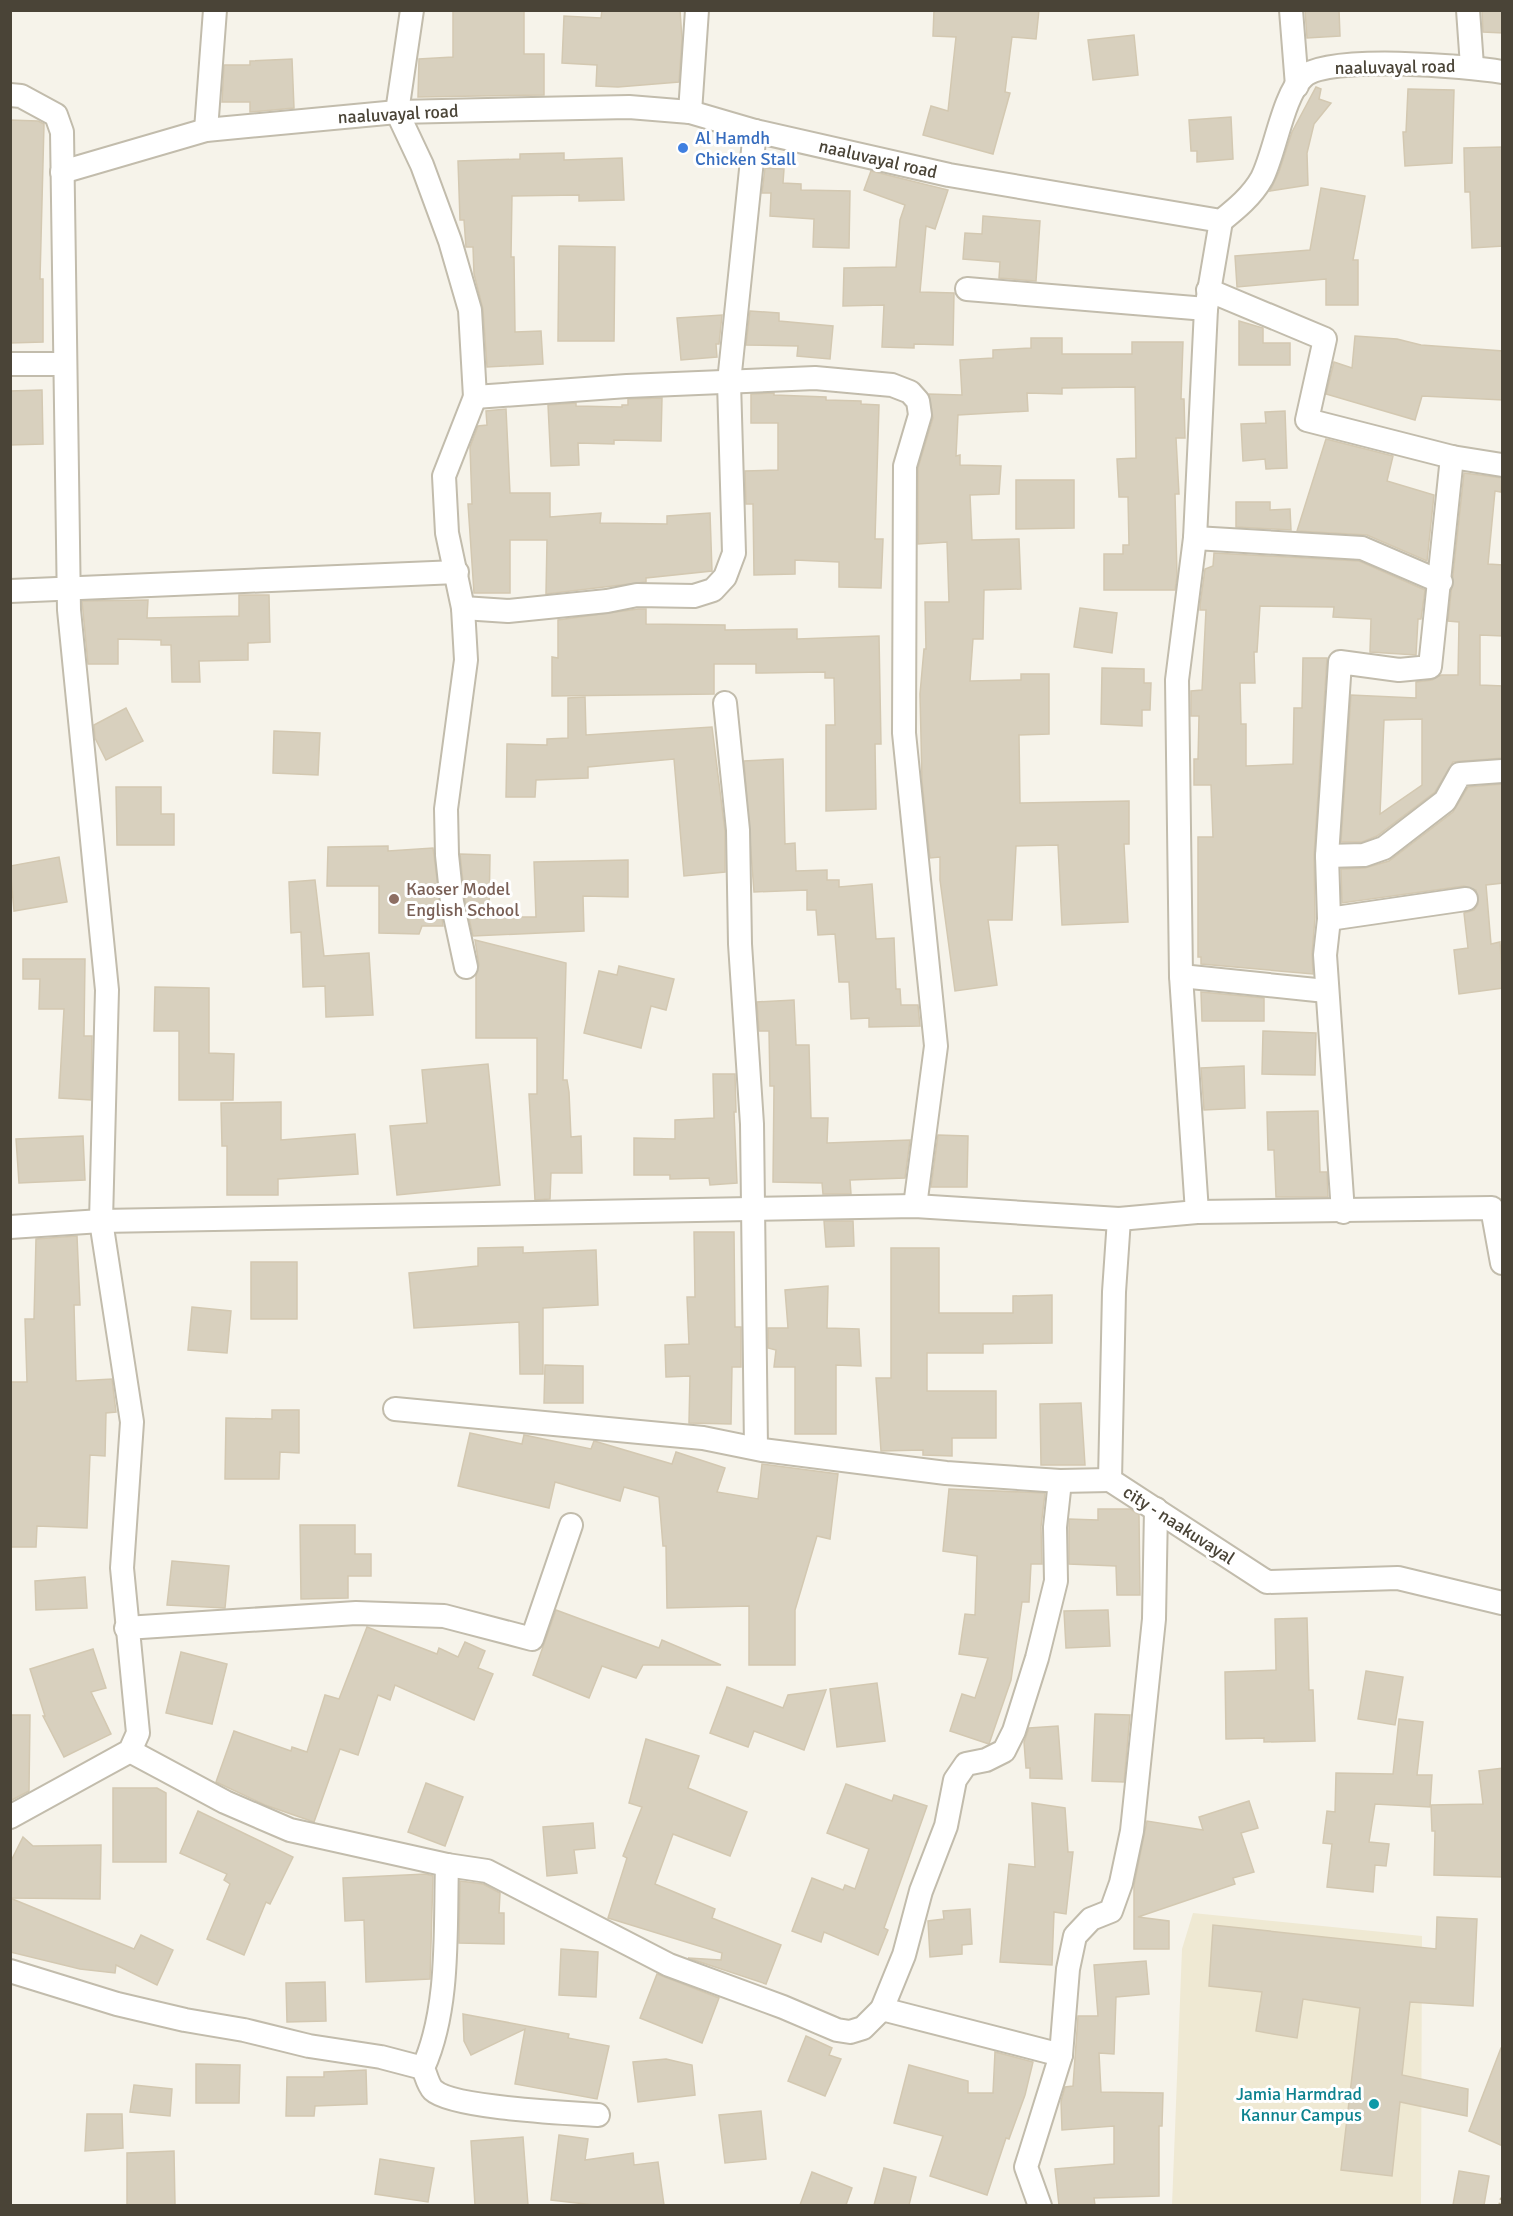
<svg xmlns="http://www.w3.org/2000/svg" width="1513" height="2216" font-family="Signika,sans-serif">
	<style>
		.education { fill: #efe9d3 }
		.building { fill: #d8d0be; stroke: #d3c8b1; stroke-width: 1.5; fill-rule: evenodd }
		.lines { fill: none; stroke-linecap: round; stroke-linejoin: round }
		.street-casing { stroke: #c2bcac; stroke-width: 26 }
		.path { stroke: #c4b99c; stroke-width: 4; stroke-dasharray: 3 3; stroke-linecap: butt }
		.street { stroke: #fff; stroke-width: 22 }
		.shop-dot { fill: #3f7fe0; stroke: #fff; stroke-width: 2 }
		.education-dot { fill: #8d6e63; stroke: #fff; stroke-width: 2 }
		.culture-dot { fill: #0f9aa8; stroke: #fff; stroke-width: 2 }
		.labels { text-anchor: middle; dominant-baseline: central; stroke-width: 6; stroke-linejoin: round; paint-order: stroke }
		.street-label { font-size: 18px; fill: #4a4437; stroke: #fff }
		.shop-label { font-size: 18px; fill: #366cbe; stroke: #fff; text-anchor: start }
		.education-label { font-size: 18px; fill: #785e54; stroke: #fff; text-anchor: start }
		.culture-label { font-size: 18px; fill: #0d838f; stroke: #fff; text-anchor: end }
	</style>
	<rect width="100%" height="100%" fill="#f6f3ea"/>
	<path class="education" d="M1193 1913 1422 1936 1421 2205 1172 2206 1182 1949Z"/>
	<g class="building">
		<path d="M453 10H524V54H544V95L418 97 419 59 453 57Z"/>
		<path d="M602 10H680L682 39 679 82 618 87 596 86 597 65 562 63 564 16 601 18Z"/>
		<path d="M934 10H1039L1036 39 1012 37 1005 92 1010 93 993 154 923 135 931 106 948 111 956 37 933 36Z"/>
		<path d="M1305 10H1339L1340 36 1307 38Z"/>
		<path d="M1482 10H1503V33L1483 32Z"/>
		<path d="M1134 35 1138 75 1093 80 1088 40Z"/>
		<path d="M292 59 294 108 250 112V102H222L224 65H250V61Z"/>
		<path d="M1316 87 1321 89 1319 99 1331 103 1314 124 1307 153 1308 185 1270 191 1279 172 1292 132Z"/>
		<path d="M1408 89 1454 90 1452 163 1405 166 1403 132H1406Z"/>
		<path d="M1231 117 1233 159 1197 162V151H1191L1189 120Z"/>
		<path d="M10 120 38 121 44 124 40 279H43V342L10 343Z"/>
		<path d="M1503 147V246L1472 248 1470 192H1465L1464 148Z"/>
		<path d="M564 153V160L622 158 624 200 579 201V195L512 196 511 257H514L515 332 541 331 543 364 487 367 483 309 474 274 473 247H466L464 220H460L458 161 520 159V154Z"/>
		<path d="M765 168 784 169 783 183 801 184V190L850 191 849 248 813 247 814 219 770 216 771 193H762Z"/>
		<path d="M871 171 948 190 935 229 926 226 920 292 954 293 953 345 914 344V348L882 347 884 305 843 306 844 268 896 267 900 220 905 205 864 190Z"/>
		<path d="M1321 188 1365 196 1353 260H1358V305H1326V279L1237 287 1235 256 1310 250Z"/>
		<path d="M983 216 1040 221 1036 281 999 278 1000 262 963 259 965 233 982 234Z"/>
		<path d="M559 246 615 247 614 341H558Z"/>
		<path d="M750 311 779 313V321L833 326 830 359 797 356 798 346 746 345Z"/>
		<path d="M722 315 719 344H716L717 357 681 360 677 318Z"/>
		<path d="M1239 321 1263 328V343H1290V365H1239Z"/>
		<path d="M1355 336 1397 339 1421 345 1503 351V400L1422 396 1415 420 1326 394 1334 362 1352 368Z"/>
		<path d="M1031 338H1062V354H1132V342H1183L1181 399H1184L1185 438H1176L1179 494H1175L1177 576 1175 590H1104V554H1123V545H1129L1128 497H1119L1117 459 1136 458 1135 387 1062 388V394L1027 393 1028 411 958 415 956 456 960 455V465L1001 466 999 494 970 495 972 540 1019 539 1021 589 984 590 983 639H973L970 681 1021 680V674H1049V734L1019 735 1020 803 1129 801V844H1124L1128 922 1062 925 1058 845 1016 846 1012 920H988L997 985 955 991 940 880V857L930 858 922 781 920 694 924 649H926L925 602H949L947 542 918 544V468L933 418 929 394 962 395 960 360 993 358V350L1031 348Z"/>
		<path d="M42 390 43 444 10 445V391Z"/>
		<path d="M774 393V395L826 397V400L861 401V404L879 405 875 539H883L881 588 839 587V562L795 560V574L754 575 753 504H746L745 471 778 470V423H751V394Z"/>
		<path d="M662 398 661 441 614 440V444L578 443 579 465 551 466 548 405 576 403V406L622 407V405H628V399Z"/>
		<path d="M506 409 510 493H550V517L601 513 600 523 667 524V516L710 513 712 571 646 578V582L546 594 547 540H510V593H474L468 504H472L470 447 478 426 487 425 486 411Z"/>
		<path d="M1285 411 1287 468 1266 469 1265 459 1243 461 1241 424 1266 423 1265 412Z"/>
		<path d="M1326 439 1393 456 1387 481 1434 495 1427 561 1367 535 1297 531Z"/>
		<path d="M1464 473 1502 478 1501 492 1495 491 1488 564 1503 565V636L1480 635V685L1503 686V758L1453 762 1435 792 1377 836 1362 842H1341L1351 695 1416 698V682L1432 680 1441 675H1458L1459 622 1448 621ZM1422 719V785L1380 814 1384 720Z"/>
		<path d="M1016 480H1074V528L1016 529Z"/>
		<path d="M1236 502H1270V510L1290 509 1291 530 1236 527Z"/>
		<path d="M1214 553 1359 561 1425 590 1421 619H1418L1416 655 1370 652 1371 619 1333 617 1334 607 1260 606 1257 652H1254L1255 683H1240L1241 724H1246V766L1293 764 1294 708H1302L1303 658H1327L1314 855 1315 918 1312 954 1313 974 1201 964V957H1198V837H1213L1211 785H1194V759H1198L1199 716H1191V691L1202 690 1206 610H1200V605L1205 569 1213 566Z"/>
		<path d="M239 595H269L270 642 248 643V660L199 661 200 682H172L171 645H161V640L118 639V664H88L82 601 148 600 147 618 239 616Z"/>
		<path d="M1080 608 1117 613 1112 653 1074 647Z"/>
		<path d="M638 609H646V624L725 625V630L797 629V639L879 636 881 744H875L876 809 826 811V725H835L834 678H825V672L756 673V664H714V694L552 696V657L558 658V620Z"/>
		<path d="M1102 668 1144 669V683H1151L1150 710H1142V726L1101 724Z"/>
		<path d="M585 697 586 735 712 727 725 831V872L684 876 674 759 588 767V778L536 780 535 797H506L507 744 547 745V739L568 738V698Z"/>
		<path d="M126 708 143 741 106 760 95 738 94 725Z"/>
		<path d="M274 731 320 733 318 775 273 773Z"/>
		<path d="M783 759 785 844 795 843 796 871 827 870V880H839V887L872 884 876 939 894 938 896 989H900L901 1005H918L920 1026 869 1027V1018L851 1019 849 982H839L835 934 818 935 816 910H807V890L754 892 744 761Z"/>
		<path d="M1503 784V883L1486 885 1491 944 1500 942 1503 988 1459 994 1454 950 1468 948 1464 913 1474 910 1478 904 1476 890 1464 886 1342 903 1341 869 1365 868 1389 861 1453 812 1468 787Z"/>
		<path d="M116 787H161V814H174V845H117Z"/>
		<path d="M388 846V851L433 848 443 926H422L419 934 379 933V886H327L328 847Z"/>
		<path d="M460 854 490 855 489 917H536L534 862 628 860V897L583 896 584 931 473 936 465 900Z"/>
		<path d="M59 857 67 902 14 911 10 866Z"/>
		<path d="M315 880 324 956 369 953 373 1015 326 1017 325 986 303 987 301 932 291 933 289 882Z"/>
		<path d="M475 940 566 963 563 1080H567L569 1092 571 1137 581 1136 582 1173H551L550 1199 535 1200 529 1094H537V1038H476V976L479 965Z"/>
		<path d="M23 959H85L84 1036H92L91 1100 59 1098 64 1009H39L40 979H23Z"/>
		<path d="M619 966 674 979 666 1010 651 1006 641 1048 584 1033 599 971 617 975Z"/>
		<path d="M155 987 209 988V1053L234 1054 233 1100H179V1031H154Z"/>
		<path d="M1201 992 1264 998V1021H1202Z"/>
		<path d="M794 1000 796 1045H809L811 1118H828L827 1143 910 1140 905 1178 850 1180 851 1194H823L822 1183 773 1182 774 1086H770L769 1031H759L757 1002Z"/>
		<path d="M1263 1031 1316 1033 1315 1075 1262 1074Z"/>
		<path d="M488 1064 500 1185 397 1195 390 1126 427 1123 422 1070Z"/>
		<path d="M1244 1066 1245 1108 1204 1110 1201 1068Z"/>
		<path d="M713 1074H735L736 1112H734L737 1183 710 1185 709 1178 670 1179V1175H634V1138L675 1139V1120L714 1118Z"/>
		<path d="M281 1102V1140L355 1134 358 1174 278 1179V1195H227V1146H222L221 1103Z"/>
		<path d="M1318 1111 1320 1172H1327L1328 1197H1276L1274 1150H1268L1267 1112Z"/>
		<path d="M938 1135 968 1136 967 1187H931Z"/>
		<path d="M83 1136 85 1180 19 1183 16 1139Z"/>
		<path d="M824 1221H853L854 1246 826 1247Z"/>
		<path d="M694 1232H734L735 1327H741V1367H732L731 1424 689 1423 690 1376 666 1377 665 1345 689 1344 687 1297H695Z"/>
		<path d="M77 1236 80 1305H74L76 1381 112 1379 116 1412 106 1413 105 1456 90 1455 87 1528 37 1526 36 1547H10V1382H27L25 1319H34L36 1239Z"/>
		<path d="M523 1247V1253L596 1250 598 1305 543 1308V1374H520L519 1322 414 1328 409 1273 478 1266V1248Z"/>
		<path d="M891 1248H939V1313H1013V1296L1052 1295V1343L983 1344V1353H927V1391H996V1438H952V1456L923 1455V1450L881 1451 876 1378H891Z"/>
		<rect x="251" y="1262" width="46" height="57"/>
		<path d="M828 1286 827 1328 859 1329 861 1366 836 1365V1434H795V1367H774L776 1350 768 1348V1328H788L785 1290Z"/>
		<path d="M192 1307 231 1311 227 1353 188 1350Z"/>
		<path d="M545 1365 583 1366V1403H544Z"/>
		<path d="M1081 1403 1085 1465H1041L1040 1404Z"/>
		<path d="M272 1410H299V1453L280 1452 279 1479H225L226 1418 272 1419Z"/>
		<path d="M470 1433 522 1444 524 1435 591 1449 594 1441 672 1464 676 1452 725 1468 717 1492 758 1499 762 1464 838 1474 830 1539 817 1536 795 1610V1665H749V1606L667 1608 666 1546H663L659 1497 624 1487 620 1501 555 1482 549 1508 458 1486Z"/>
		<path d="M949 1489 1045 1493 1041 1527 1042 1564H1031L1029 1602H1022L1011 1680 989 1744 950 1731 962 1694 975 1698 988 1658 959 1654 965 1614 975 1615 977 1556 943 1551Z"/>
		<path d="M1098 1509H1130L1139 1515 1140 1595H1117L1116 1566 1069 1564V1519L1098 1520Z"/>
		<path d="M300 1525H355V1554H371V1576H348V1598L301 1599Z"/>
		<path d="M172 1561 229 1566 225 1608 167 1605Z"/>
		<path d="M85 1577 87 1608 36 1610 35 1581Z"/>
		<path d="M556 1610 659 1648 662 1640 721 1665H643L636 1678 602 1666 589 1698 533 1675Z"/>
		<path d="M1108 1610 1110 1646 1066 1648 1064 1611Z"/>
		<path d="M1307 1618 1309 1690H1313L1315 1741 1264 1742V1738L1226 1739 1225 1672 1276 1670 1275 1619Z"/>
		<path d="M367 1627 437 1654 439 1648 458 1657 465 1642 485 1651 478 1668 493 1674 474 1720 395 1685 390 1700 378 1695 358 1755 340 1749 314 1822 265 1805 216 1782 234 1731 291 1751 292 1747 307 1752 325 1695 339 1699Z"/>
		<path d="M93 1649 106 1688 91 1692 111 1734 64 1757 43 1716H45L30 1669Z"/>
		<path d="M181 1652 227 1664 212 1724 166 1713Z"/>
		<path d="M1366 1671 1403 1677 1395 1725 1358 1719Z"/>
		<path d="M877 1683 885 1741 837 1747 830 1689Z"/>
		<path d="M727 1687 783 1708 788 1695 826 1690 804 1750 754 1731 748 1747 710 1733Z"/>
		<path d="M1095 1714 1130 1715 1124 1782 1092 1781Z"/>
		<path d="M10 1715H30L29 1791 10 1801Z"/>
		<path d="M1399 1719 1423 1722 1417 1775H1432L1430 1807 1375 1804 1369 1842 1389 1844 1386 1866 1375 1865 1373 1892 1327 1887 1332 1844 1323 1843 1327 1811 1335 1812 1336 1773 1393 1774Z"/>
		<path d="M1058 1726 1062 1779 1030 1778V1768H1026L1024 1742 1029 1728Z"/>
		<path d="M646 1739 699 1756 688 1788 747 1812 730 1856 673 1834 655 1884 715 1909 712 1918 781 1945 766 1984 688 1958 721 1960 722 1953 608 1918 627 1858 623 1856 642 1807 629 1803Z"/>
		<path d="M1503 1768V1877L1434 1875 1435 1831H1432L1431 1805 1483 1804 1479 1771Z"/>
		<path d="M426 1783 463 1797 445 1846 408 1832Z"/>
		<path d="M846 1784 892 1801 894 1795 927 1806 884 1928 888 1930 878 1955 824 1932 821 1942 792 1931 812 1878 843 1890 845 1885 855 1889 869 1849 827 1833Z"/>
		<path d="M113 1788H157L166 1793V1862H113Z"/>
		<path d="M1249 1801 1258 1828 1241 1833 1254 1872 1233 1878 1235 1884 1138 1917 1169 1921V1949H1134V1885L1147 1821 1203 1830 1199 1817Z"/>
		<path d="M1032 1803 1065 1808 1068 1852H1073L1066 1914 1054 1912 1052 1965 1000 1962 1009 1864 1035 1867Z"/>
		<path d="M198 1811 293 1857 270 1904 266 1902 244 1955 207 1939 230 1884 224 1880 227 1874 180 1853Z"/>
		<path d="M593 1823 595 1848 574 1850 577 1873 547 1876 543 1827Z"/>
		<path d="M23 1837 33 1846 101 1845 100 1899 10 1898V1863Z"/>
		<path d="M426 1874 433 1876 430 1979 366 1982 364 1920 345 1921 343 1878Z"/>
		<path d="M460 1881 483 1884 500 1893 499 1913H504V1944L459 1943Z"/>
		<path d="M10 1898 134 1949 141 1935 173 1950 157 1985 116 1965 115 1973 80 1969 10 1952Z"/>
		<path d="M970 1909 972 1944 962 1945V1954L930 1957 928 1921 944 1919 943 1911Z"/>
		<path d="M1437 1917 1477 1919 1473 2006 1410 2002 1402 2075 1468 2089 1467 2116 1400 2102 1392 2176 1341 2170 1360 2008 1303 1999 1297 2038 1256 2031 1262 1992 1209 1986 1213 1925 1436 1949Z"/>
		<path d="M561 1949 598 1952 596 1997 559 1995Z"/>
		<path d="M1146 1961 1149 1994 1116 1997 1114 2054 1099 2053 1101 2092 1163 2093 1162 2126H1159V2196L1094 2198 1095 2205H1059L1055 2169 1114 2164V2126L1062 2130 1061 2101 1065 2087 1073 2086 1078 2016H1098L1094 1965Z"/>
		<path d="M657 1974 719 1998 702 2043 640 2018Z"/>
		<path d="M325 1982 326 2021 287 2022 286 1983Z"/>
		<path d="M463 2014 569 2034 568 2038 609 2046 597 2099 515 2084 525 2029 471 2055 464 2041Z"/>
		<path d="M806 2036 832 2048 829 2055 841 2059 825 2096 788 2081Z"/>
		<path d="M1501 2048H1503V2146L1469 2131Z"/>
		<path d="M995 2052 1033 2062 1025 2095 1009 2139 1006 2138 987 2195 930 2176 943 2136 894 2123 909 2065 968 2081V2093H993Z"/>
		<path d="M666 2059 692 2065 695 2095 638 2102 633 2062Z"/>
		<path d="M196 2064 240 2065 239 2103H196Z"/>
		<path d="M366 2070 367 2104 315 2106 314 2116H286L287 2077H324V2072Z"/>
		<path d="M134 2085 172 2089 170 2116 130 2112Z"/>
		<path d="M761 2111 766 2159 725 2163 719 2115Z"/>
		<path d="M87 2114H122L123 2148 85 2151Z"/>
		<path d="M559 2135 588 2139 585 2160 633 2153 634 2165 658 2162 664 2205H594L551 2200Z"/>
		<path d="M523 2137 528 2205H475L471 2141Z"/>
		<path d="M174 2151 175 2205H127V2153Z"/>
		<path d="M380 2159 434 2168 428 2202 375 2194Z"/>
		<path d="M884 2168 916 2177 909 2205H874Z"/>
		<path d="M1459 2171 1489 2176 1484 2205H1453Z"/>
		<path d="M812 2172 852 2188 846 2205H800Z"/>
	</g>
	<g class="lines">
		<defs>
			<g id="street">
				<path d="M412 10 397 112 422 165 450 241 470 310 475 397 627 386 815 378 892 385 910 392 918 401 920 415 905 466 904 733 936 1046 915 1206"/>
				<path d="M1291 10 1297 86"/>
				<path d="M1468 10 1472 66"/>
				<path d="M10 95 21 96 56 115 62 132 69 610 107 990 101 1221 132 1422 122 1568 138 1733 130 1751 10 1817"/>
				<path d="M690 112 697 10"/>
				<path d="M206 130 215 10"/>
				<path d="M62 172 206 130 397 112 629 107 690 112 755 131 949 175 1221 221C1236 209 1252 196 1262 178 1275 153 1283 95 1303 77 1327 54 1468 66 1502 72"/>
				<path d="M967 289 1206 309"/>
				<path d="M1208 290 1325 339 1307 420 1452 457 1502 465"/>
				<path d="M10 364H65"/>
				<path d="M1195 538 1362 548 1441 582"/>
				<path d="M10 591 457 572"/>
				<path d="M463 608 508 611 607 601 637 595 694 596 713 590 725 577 734 553 729 382 755 131"/>
				<path d="M725 703 738 830 740 944 752 1124 756 1448"/>
				<path d="M1327 856 1364 855 1384 848 1445 801 1460 774 1502 771"/>
				<path d="M1329 919 1466 899"/>
				<path d="M466 967 452 902 447 855 446 809 466 660 463 608 447 533 444 476 475 397"/>
				<path d="M1181 976 1326 991"/>
				<path d="M1197 1212 1181 976 1177 680 1195 538 1206 309 1221 221"/>
				<path d="M1343 1212 1325 955 1329 919 1327 856 1340 662 1399 670 1430 667 1452 457"/>
				<path d="M1119 1219 1114 1292 1110 1480 1267 1582 1398 1578 1502 1603"/>
				<path d="M10 1227 101 1221 915 1206 1119 1219 1197 1212 1492 1208 1502 1263"/>
				<path d="M395 1409 703 1438 762 1450 946 1473 1060 1481 1110 1480"/>
				<path d="M126 1628 356 1613 444 1616 532 1639 571 1525"/>
				<path d="M130 1751 225 1802 290 1830 447 1865 487 1871 669 1965 783 2007 837 2030 850 2032 863 2028 882 2009 1061 2055"/>
				<path d="M447 1865C445 1929 450 2009 423 2068 426 2075 428 2085 433 2090 452 2108 568 2113 598 2115"/>
				<path d="M10 1971 117 2004 185 2020 244 2030 309 2046 381 2057 423 2068"/>
				<path d="M882 2009 904 1955 921 1891 946 1826 955 1780 966 1764 986 1760 1004 1751 1014 1731 1037 1658 1056 1581 1055 1527 1060 1481"/>
				<path d="M1040 2206 1026 2167 1061 2055 1068 1969 1075 1936 1091 1919 1111 1911 1121 1883 1132 1831 1154 1619 1156 1509"/>
			</g>
		</defs>
		<use href="#street" class="street-casing"/>
		<path class="path" d="M1500 2206 1502 2198"/>
		<use href="#street" class="street"/>
	</g>
	<circle class="shop-dot" cx="683" cy="148" r="6"/>
	<circle class="education-dot" cx="394" cy="899" r="6"/>
	<circle class="culture-dot" cx="1374" cy="2104" r="6"/>
	<g class="labels">
		<g class="street-label">
			<text transform="translate(1395 67) rotate(-1)">naaluvayal road</text>
			<text transform="translate(398 114) rotate(-3)">naaluvayal road</text>
			<text transform="translate(878 159) rotate(13)">naaluvayal road</text>
			<text transform="translate(1179 1525) rotate(33)">city - naakuvayal</text>
		</g>
		<g class="shop-label">
			<text x="695" y="138">Al Hamdh<tspan x="695" dy="21">Chicken Stall</tspan></text>
		</g>
		<g class="education-label">
			<text x="406" y="889">Kaoser Model<tspan x="406" dy="21">English School</tspan></text>
		</g>
		<g class="culture-label">
			<text x="1362" y="2094">Jamia Harmdrad<tspan x="1362" dy="21">Kannur Campus</tspan></text>
		</g>
	</g>
	<rect width="1513" height="2216" fill="none" stroke="#4a4437" stroke-width="24"/>
</svg>
